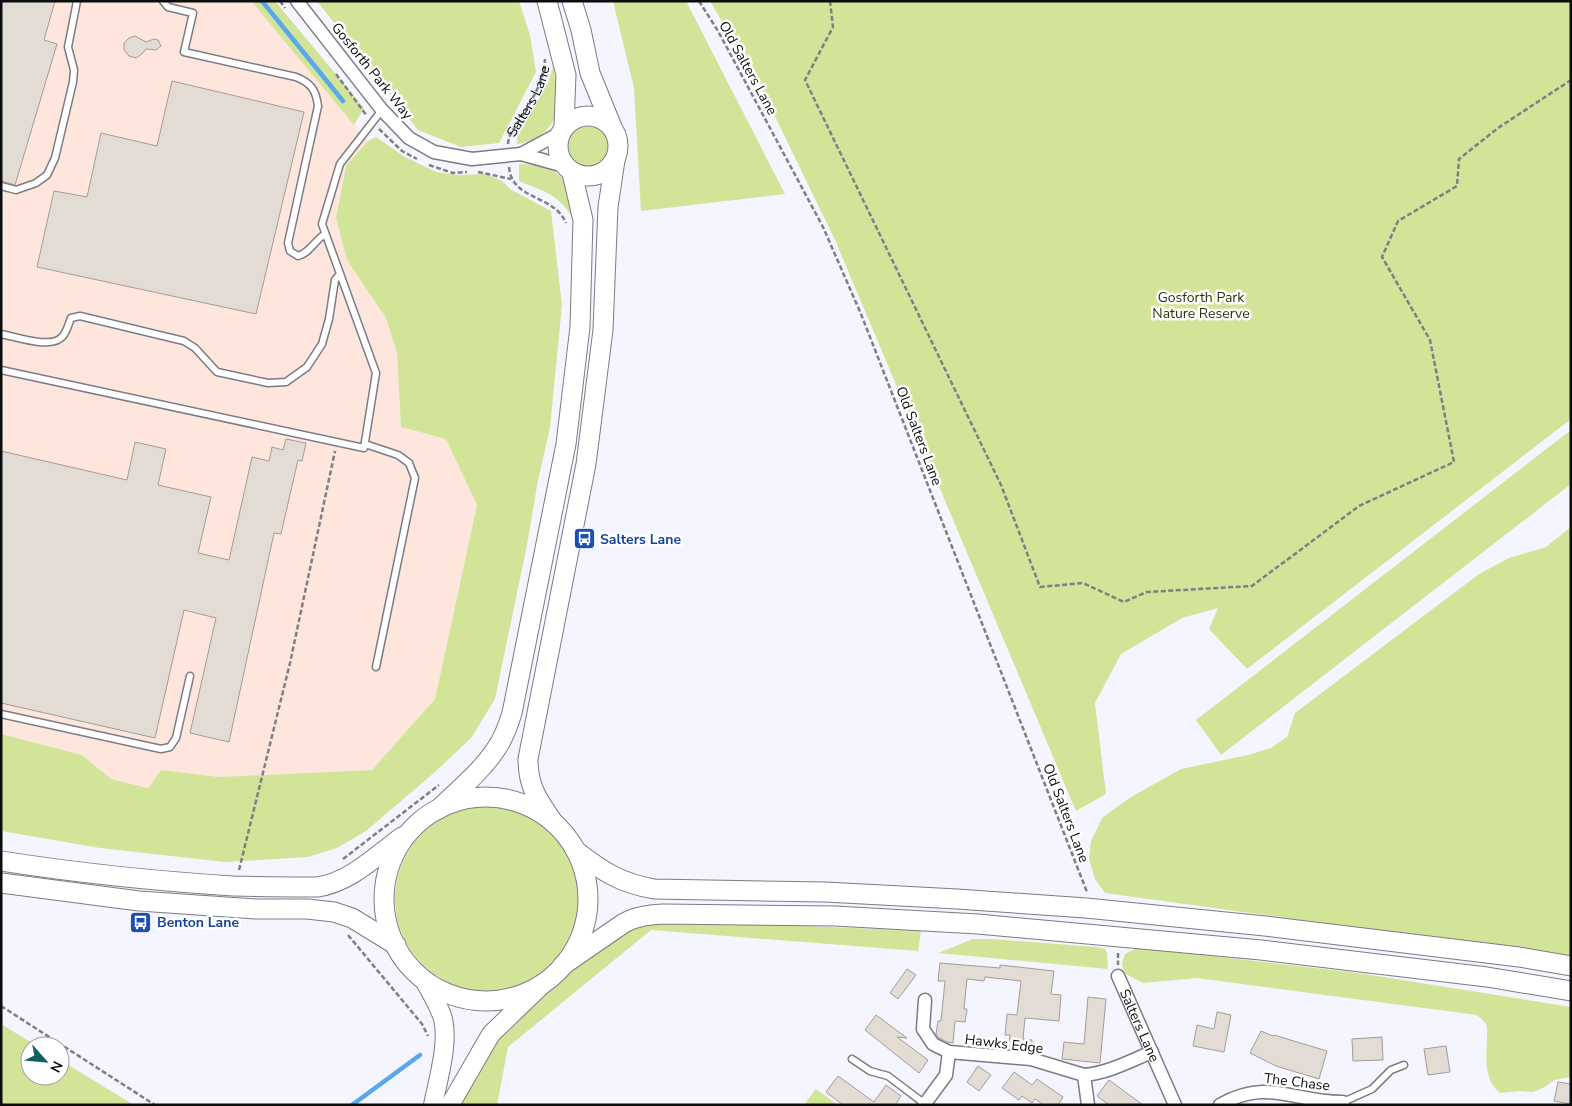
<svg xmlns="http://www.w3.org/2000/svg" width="1572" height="1106" font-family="'Nunito Sans',sans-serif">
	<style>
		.industrial { fill: #ffe6dd }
		.green { fill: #d2e498 }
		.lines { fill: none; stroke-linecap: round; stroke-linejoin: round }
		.stream { stroke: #59a7ec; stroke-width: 4.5 }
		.building { fill: #e3dcd5; stroke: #a39c96 }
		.service-casing { stroke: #7b7c84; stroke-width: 9 }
		.minor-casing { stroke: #7b7c84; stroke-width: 15 }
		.secondary-casing { stroke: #7b7c84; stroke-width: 20 }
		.primary-casing { stroke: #7b7c84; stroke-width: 21 }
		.path { stroke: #7e7f85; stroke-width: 2.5; stroke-dasharray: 5 2.5; stroke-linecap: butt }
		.service { stroke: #fff; stroke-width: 6 }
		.minor { stroke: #fff; stroke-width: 12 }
		.secondary { stroke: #fff; stroke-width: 18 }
		.primary { stroke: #fff; stroke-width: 19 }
		.labels { text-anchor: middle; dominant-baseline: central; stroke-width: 5; stroke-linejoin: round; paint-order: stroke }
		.street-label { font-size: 14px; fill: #0b0c0e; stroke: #fff }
		.park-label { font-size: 14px; fill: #2e360b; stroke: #fff }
		.transit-label { font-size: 14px; font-weight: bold; fill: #164399; stroke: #fff; text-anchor: start }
	</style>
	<rect width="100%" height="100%" fill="#f4f5fe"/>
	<path class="industrial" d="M1 1H251L368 141 346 166 336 218 347 260 386 318 397 353 401 427 446 439 477 505 435 699 372 770 219 777 161 770 148 788 111 779 82 755 1 734Z"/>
	<g class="green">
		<path d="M251 1H275L364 108 354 125Z"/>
		<path d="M317 1H519L530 35 536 72 499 143 461 147 418 130Z"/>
		<path d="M613 1H686L785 194 641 211 634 88Z"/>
		<path d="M710 1H1571V419L1247 669 1209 629 1218 608 1182 618 1121 654 1095 703 1106 794 1076 811 835 240 767 100Z"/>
		<path d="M553 66C555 77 558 89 558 101 558 125 540 141 517 144V138L549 81Z"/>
		<circle cx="588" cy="145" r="22"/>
		<path d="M376 137 405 157 436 172 458 175 486 174 502 181 510 189 551 211 562 305 550 428 538 480 527 545 495 699 471 738 435 772 366 831 337 848 308 857 225 862 100 848 1 831V734L82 755 111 779 148 788 161 770 219 777 372 770 435 699 477 505 446 439 401 427 397 353 386 318 347 260 336 218 346 166 368 141Z"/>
		<path d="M519 164C538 164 560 168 568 188 571 198 571 209 573 219 559 194 545 192 519 181Z"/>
		<path d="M1571 430V484L1221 755 1196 720Z"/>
		<path d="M1571 527V957L1105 893 1095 879 1089 859 1091 841 1102 818 1131 797 1181 769 1248 755 1271 748 1287 737 1295 713 1479 574 1509 558 1546 547Z"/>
		<circle cx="487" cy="899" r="92"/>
		<path d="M653 919 921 931 918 951 651 930 508 1047 497 1105H461L494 1041 512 1021 614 937Z"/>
		<path d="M973 939H993L1096 947 1105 949 1107 953 1108 969 938 953Z"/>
		<path d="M1142 948 1358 973 1571 1007V1077L1554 1080 1545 1087 1533 1092 1520 1091 1500 1093C1484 1080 1486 1059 1487 1040 1487 1035 1488 1029 1486 1024 1484 1021 1480 1018 1477 1015L1197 978 1143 983 1126 974 1123 969 1122 963 1125 954 1135 949Z"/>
		<path d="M1 1024 37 1046H30V1076H60V1060L134 1105H1Z"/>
		<path d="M816 1089 838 1105H804Z"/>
	</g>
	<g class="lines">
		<g class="stream">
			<path d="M262 1 343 101"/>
			<path d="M352 1105 420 1055"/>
		</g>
	</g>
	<g class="building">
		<path d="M1 1H55L44 40 57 44 15 185 1 181Z"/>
		<path d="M135 36 146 42 154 39 158 40 161 46 156 50 146 49 142 54 136 58 129 56 124 50V43L129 38Z"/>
		<path d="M172 81 304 112 256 314 37 267 54 191 87 197 101 133 157 146Z"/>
		<path d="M286 439 306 443 302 461 298 460 281 534 274 533 229 742 190 733 216 618 184 610 155 738 1 703V451L127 480 135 442 166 449 158 485 211 497 198 553 229 560 252 457 269 461 272 447 283 450Z"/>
		<path d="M940 963 1000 968V965L1054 971 1051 994 1061 995 1059 1021 1025 1018 1023 1039 1032 1040 1031 1051 1008 1049 1010 1035H1005L1007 1014 1017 1015 1021 981 985 977 984 981 967 979 964 1009H967L965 1022 955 1021 953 1043 947 1042 939 1038 936 1034 938 1021H941L945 981H938Z"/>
		<path d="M907 969 916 975 898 999 890 993Z"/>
		<path d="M1088 997 1106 999 1100 1063 1062 1059 1064 1042 1084 1044Z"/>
		<path d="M1217 1012 1231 1015 1224 1052 1193 1046 1197 1025 1214 1029Z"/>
		<path d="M876 1015 907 1038 897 1037 928 1060 919 1073 865 1030Z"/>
		<path d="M1261 1031 1273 1036 1274 1035 1327 1051 1319 1079 1276 1066 1250 1053Z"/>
		<path d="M1382 1037 1383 1060 1353 1061 1352 1039Z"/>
		<path d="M1446 1046 1450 1072 1428 1075 1424 1049Z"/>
		<path d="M978 1066 991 1075 979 1091 967 1082Z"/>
		<path d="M1014 1072 1032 1085 1037 1079 1063 1097 1058 1105H1044L1035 1099 1032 1103 1022 1096 1019 1100 1002 1088Z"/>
		<path d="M838 1076 874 1102 886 1085 901 1096 895 1105H843L826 1092Z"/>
		<path d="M1109 1080 1143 1105H1109L1097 1096Z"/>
		<path d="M1558 1082 1571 1084V1104L1554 1101Z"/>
	</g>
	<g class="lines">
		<defs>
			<g id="service">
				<path d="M163 1 168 7 193 13 184 52 296 77C311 83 316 90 318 106L288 243 290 251 298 256C310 253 315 240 325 234"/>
				<path d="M1 186 16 190 36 183 47 175 55 158 73 82 74 70 68 47 77 1"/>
				<path d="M1 334C17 337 52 350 63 336 67 331 69 323 71 318L80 316 184 341 195 348 217 372 268 383 286 382 307 367 322 344 329 319 335 280 340 274"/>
				<path d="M1 370 364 448 376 373 322 224 340 164 382 110"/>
				<path d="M365 444 398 455 409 463 415 478 376 667"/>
				<path d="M1 714 161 749 170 747 176 738 190 676"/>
				<path d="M852 1059 870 1071 888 1076 925 1104"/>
				<path d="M1343 1102 1372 1089 1391 1070 1404 1065"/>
			</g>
			<g id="minor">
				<path d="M297 1 382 110 409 138 434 152 472 159 521 154 564 166"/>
				<path d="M521 154 560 133"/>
				<path id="s2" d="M1118 976 1175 1105"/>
				<path d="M925 1000 923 1029 933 1044 949 1052 1031 1059 1084 1075"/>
				<path d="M924 1105 946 1075 949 1052"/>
				<path d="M1088 1105 1084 1075C1108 1073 1130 1061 1152 1052"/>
				<path d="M1220 1105C1268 1077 1296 1103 1343 1102"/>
			</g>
			<g id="secondary">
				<path d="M424 980C431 993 439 1005 443 1019 449 1043 438 1080 433 1105"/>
				<path d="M450 1105 491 1034 544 983"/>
			</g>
			<g id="primary">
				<path d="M547 1 566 75 564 126"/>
				<path d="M572 1 581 30 590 73 612 127"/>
				<circle cx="588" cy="146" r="30"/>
				<circle cx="486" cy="899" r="102"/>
				<path d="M439 809C458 790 481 772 496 749 504 738 508 726 512 713L566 444 580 327 583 220 572 173"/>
				<path d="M553 822C538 800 528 787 528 759L586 464 603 330 608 207 615 160"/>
				<path d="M576 851C602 871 620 883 654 889L825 892 957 899 1086 908 1265 926 1519 957 1571 966"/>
				<path d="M1 861C78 873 155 881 233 886 261 887 289 887 317 887 349 883 376 856 402 837"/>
				<path d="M1 883 139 901 256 909H307L334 912 352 918 396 945"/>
				<path d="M563 965 624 923C637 916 649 915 663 914L835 916 978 924 1261 950 1487 977 1571 991"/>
			</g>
		</defs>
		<use href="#service" class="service-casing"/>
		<use href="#minor" class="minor-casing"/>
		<use href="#secondary" class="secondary-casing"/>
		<use href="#primary" class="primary-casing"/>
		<g class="path">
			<path d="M280 1 285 8"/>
			<path d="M699 1 718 31 823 227 861 314 1087 892"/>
			<path d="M830 1 833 27 805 80 1001 485 1040 587 1083 583 1124 602 1147 592 1252 586 1359 506 1454 462 1430 340 1382 257 1398 221 1457 186 1459 159 1498 128 1571 80"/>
			<path d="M336 74 367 116"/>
			<path d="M379 129 402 151 417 159"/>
			<path id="s1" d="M508 144 509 137C523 112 544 88 545 59"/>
			<path d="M429 165 453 173 467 172"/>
			<path d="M509 167C512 201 554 194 566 223"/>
			<path d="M478 172 511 179"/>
			<path d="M343 859 439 785"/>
			<path d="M239 870 290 663 335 451"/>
			<path d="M348 935 422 1024 428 1036"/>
			<path d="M1118 953V965"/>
			<path d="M1 1006 155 1105"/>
		</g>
		<use href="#service" class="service"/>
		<use href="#minor" class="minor"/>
		<use href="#secondary" class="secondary"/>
		<use href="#primary" class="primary"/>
	</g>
	<defs>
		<symbol id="bus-square" viewBox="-11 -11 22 22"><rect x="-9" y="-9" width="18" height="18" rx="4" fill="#1a4fb4" stroke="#fff"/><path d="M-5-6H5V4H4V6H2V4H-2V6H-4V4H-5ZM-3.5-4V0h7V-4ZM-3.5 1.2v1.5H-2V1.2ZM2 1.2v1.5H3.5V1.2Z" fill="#fff"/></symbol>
	</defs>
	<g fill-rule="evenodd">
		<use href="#bus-square" x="572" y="526" width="25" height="25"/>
		<use href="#bus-square" x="128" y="910" width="25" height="25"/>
	</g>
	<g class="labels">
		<g class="street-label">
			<text transform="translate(748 68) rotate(61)">Old Salters Lane</text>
			<text transform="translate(372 71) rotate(51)">Gosforth Park Way</text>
			<text stroke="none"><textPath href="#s1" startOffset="48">Salters Lane</textPath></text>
			<text transform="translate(919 436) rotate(69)">Old Salters Lane</text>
			<text transform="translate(1066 813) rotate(69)">Old Salters Lane</text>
			<text stroke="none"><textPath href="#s2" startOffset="54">Salters Lane</textPath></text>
			<text transform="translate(1004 1044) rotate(7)">Hawks Edge</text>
			<text transform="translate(1297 1082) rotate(7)">The Chase</text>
		</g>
		<g class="park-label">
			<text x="1201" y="297">Gosforth Park<tspan x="1201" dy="16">Nature Reserve</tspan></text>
		</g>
		<g class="transit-label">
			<text x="600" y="539">Salters Lane</text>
			<text x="157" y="922">Benton Lane</text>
		</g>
	</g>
	<rect width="1572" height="1106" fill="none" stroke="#0b0c0e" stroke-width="5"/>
	<g transform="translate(45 1061) rotate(117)"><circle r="24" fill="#ffffff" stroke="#9d9e9f"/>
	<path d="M0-4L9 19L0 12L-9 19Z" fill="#106165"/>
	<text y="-8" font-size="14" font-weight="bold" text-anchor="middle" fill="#0b0c0e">N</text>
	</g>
</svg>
